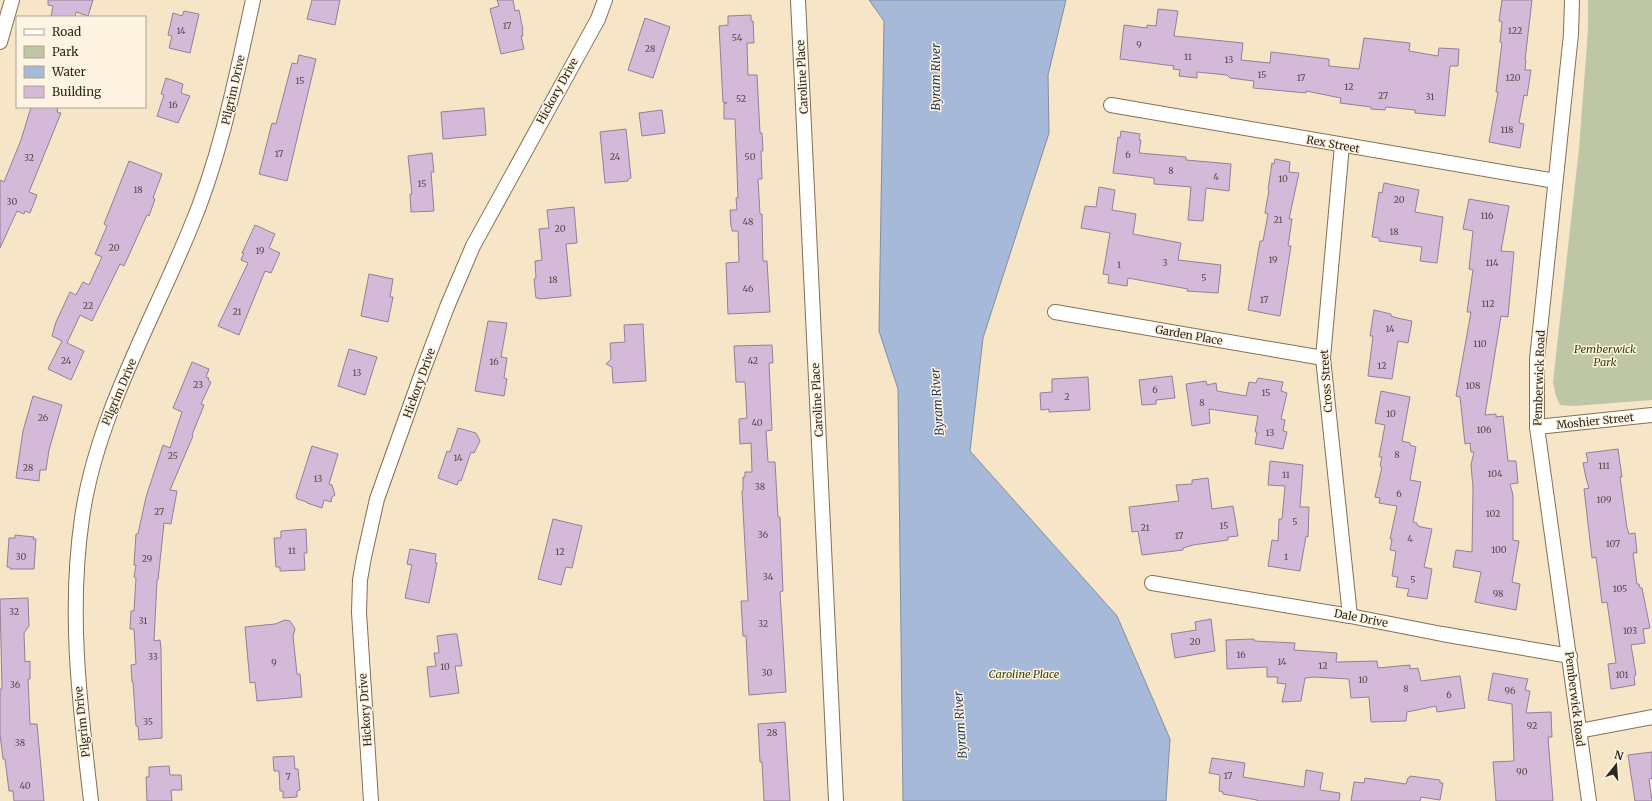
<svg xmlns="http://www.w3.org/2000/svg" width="1652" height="801" font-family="Merriweather,serif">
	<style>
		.green { fill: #bfc6a5 }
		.water { fill: #a7b9d9; stroke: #838ea1 }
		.building { fill: #d4bad8; stroke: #947f98 }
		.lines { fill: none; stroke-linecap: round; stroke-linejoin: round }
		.minor-casing { stroke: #807155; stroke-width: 16 }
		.minor { stroke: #fff; stroke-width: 14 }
		.labels { text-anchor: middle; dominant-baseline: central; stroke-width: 3; stroke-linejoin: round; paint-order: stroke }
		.number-label { font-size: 9px; fill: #584d4c }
		.street-label { font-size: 11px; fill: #2f291d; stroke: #fef4e1 }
		.park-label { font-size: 11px; font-style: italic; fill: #3a4203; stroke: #fef4e1 }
		.water-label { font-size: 12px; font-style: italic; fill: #1c335d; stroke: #fef4e1 }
	</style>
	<rect width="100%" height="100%" fill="#f6e5c7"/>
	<path class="green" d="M1588 0H1652V400L1574 406 1560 405 1556 396 1553 382 1579 149 1588 30Z"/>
	<path class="water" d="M869 0H1066L1048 75 1049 133 983 338 970 451 1117 616 1170 739 1166 801H903L898 389 879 331 884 21Z"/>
	<g class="building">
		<path d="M48 0H93L88 16 76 12 75 17H51L53 6 48 5Z"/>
		<path d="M312 0H340L335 25 307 19Z"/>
		<path d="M497 0H513L515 11 519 10 523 30H522L523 36H521L524 49 501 54 490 9 499 6Z"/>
		<path d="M1502 0H1532L1525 60H1526L1525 70H1531L1527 96 1524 95 1519 123 1524 124 1520 148 1489 142 1498 92H1496L1502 43 1500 42 1502 22 1499 21Z"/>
		<path d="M1158 9 1178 11 1174 36 1243 43 1241 60 1270 63 1271 52 1329 59V66L1359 69 1364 38 1410 43 1409 51 1438 56 1439 48 1459 49 1458 66H1450L1445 116 1415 113V110L1386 107 1385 110 1371 109V107L1340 103 1341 98 1306 91V93L1253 88 1254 81 1230 78 1227 75 1197 72V78L1179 76 1180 70 1173 69 1174 66 1120 59 1124 25 1147 28V25L1156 26Z"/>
		<path d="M184 11 199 14 190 53 169 48 172 36 168 35 173 13 182 16Z"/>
		<path d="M751 15V21H753L754 43H747L748 75H757L760 133H762L763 151H761L762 179H758L760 214H762L763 261H767L770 312 728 314 726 263 739 262 738 231H732V228L731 227 730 210H737L736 198H738L735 119H724V103H727L723 102 719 26 728 25V16Z"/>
		<path d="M645 18 670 27 653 78 628 70Z"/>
		<path d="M299 55 316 59 287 181 259 174 272 123 276 124 292 63 297 64Z"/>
		<path d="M166 78 183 84 181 93 190 96 178 123 157 116 164 95 161 94Z"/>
		<path d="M31 107H58L57 112 61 113 29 192 37 195 30 213 25 211 24 214 17 211 0 248V180L4 182 21 140Z"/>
		<path d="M484 108 486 135 443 139 441 112Z"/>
		<path d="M662 110 665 133 642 136 639 113Z"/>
		<path d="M626 129 631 178 628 179V181L605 183 600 132Z"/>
		<path d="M1121 131 1140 134 1139 140H1141L1139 153 1186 157V160L1231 164 1229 191 1206 188 1203 221 1188 220 1191 187 1154 184V178L1113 173 1118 137 1120 138Z"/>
		<path d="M432 153 434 172H431L434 211 411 212 410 194H412L408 156Z"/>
		<path d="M1275 159 1290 162 1289 172 1299 173 1289 219H1292L1288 246H1291L1280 316 1248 310 1260 241H1263L1268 214 1265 213 1269 190 1268 189 1272 163 1274 164Z"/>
		<path d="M129 161 162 174 153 198 155 199 149 216 147 215 124 266 120 264 92 321 80 315 67 343 84 351 71 380 48 369 62 341 52 336 56 322 70 292 76 295 83 282 89 285 102 257 95 254 107 226 104 224Z"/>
		<path d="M1384 183 1419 190 1415 212 1443 217 1437 263 1420 261 1422 247 1379 241V238L1372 237 1379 192 1382 193Z"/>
		<path d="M1099 187 1115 190 1112 210 1136 214 1133 234 1181 243 1178 260 1221 265 1218 293 1187 291 1188 289 1128 278 1127 286 1108 283 1109 275 1103 274 1110 233 1081 228 1085 206 1096 207Z"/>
		<path d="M1469 199 1509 206 1501 251 1514 252 1508 317 1501 316 1485 415 1496 414V417L1503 416 1508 461H1516L1518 483 1510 484 1513 495V540L1519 541 1512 582 1520 584 1516 610 1475 602 1481 572 1453 567 1456 550 1472 552 1473 488 1471 465 1474 452H1471L1470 443 1465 444 1460 397 1456 396 1471 312H1467L1473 270 1469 269 1473 231 1463 229Z"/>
		<path d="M574 207 577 243 566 244 571 296 539 299V298H536L534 279 536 278 535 261 542 260 539 229 549 228 547 210Z"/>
		<path d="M255 225 275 234 269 248 280 253 271 273 265 271 239 335 218 326 248 263 241 260 244 253H242Z"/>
		<path d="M369 274 393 279 390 297H393L388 322 361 316Z"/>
		<path d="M1374 310 1391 314V316L1397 318 1412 321 1408 343 1398 341 1392 379 1368 376 1373 336H1370Z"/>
		<path d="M488 321 507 323 501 357 507 358 504 378 507 379 504 396 475 391Z"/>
		<path d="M643 324 646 381 613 383 612 367 606 364 611 359 610 343 625 342 624 325Z"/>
		<path d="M772 345 773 363H769L772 430 766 431 768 462H775L778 517H780L783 591 780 592 786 692 749 695 746 636H743L741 601H748L742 491H743V477H745V472H752L751 443 740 444 739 419 747 418 745 382H736L734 346Z"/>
		<path d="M349 349 377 357 365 395 338 386Z"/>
		<path d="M192 362 209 369 206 377 209 378 208 380 211 382 201 404 204 405 192 435 193 436 170 490 177 491 171 524 164 523 158 580H157L154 641 160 640 161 649 162 738 139 740 138 726H136L133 682H132L131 665 136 664 134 629H130L131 611H134L136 578 134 577 136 565H134L136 534H138L146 497 163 445 170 448 182 412 173 408Z"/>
		<path d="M1172 376 1175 398 1156 400V404L1142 405 1139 380Z"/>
		<path d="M1088 377 1090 410 1049 412V409L1041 410 1040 393 1052 392V379Z"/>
		<path d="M1258 378 1283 382 1281 391 1287 393 1281 419 1285 420 1283 431 1287 432 1283 449 1255 444 1257 432H1255L1258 416 1209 409 1210 423 1192 426 1186 384 1206 381 1207 385 1216 383 1217 391 1246 396 1249 382 1256 383Z"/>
		<path d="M1381 391 1410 397 1402 441 1410 443V445L1416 447 1410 480 1421 482 1413 522 1417 523V525L1421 527 1432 529 1424 567 1432 569 1427 599 1407 596 1409 589 1396 587 1398 577 1392 576 1396 551 1390 550 1392 539H1390L1397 506 1379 503 1380 498 1375 497 1382 467 1380 466 1382 457H1379L1385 425 1375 423Z"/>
		<path d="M33 396 62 405 49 450 46 470H40L39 481 16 478 23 431Z"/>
		<path d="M458 428 476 433 480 441 474 453 471 452 461 481 459 480 457 485 438 478 447 451 450 452Z"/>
		<path d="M312 446 338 454 329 484 332 485 335 495 332 497 331 502 324 500 322 508 307 503V502L297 499 296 496Z"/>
		<path d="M1618 449 1622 477H1620L1627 528 1629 534 1635 533 1637 553H1633L1637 584H1639L1640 588H1642L1650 628 1643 629 1645 643 1631 645 1636 675 1634 676 1635 685 1611 689 1608 664 1616 663 1607 602 1602 603 1596 557 1592 558 1584 489 1589 488 1586 478 1583 463 1588 462 1586 453Z"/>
		<path d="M1270 461 1303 465 1300 507H1309L1308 537 1306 536 1300 571 1268 566 1272 540 1278 541 1279 519H1282L1285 486 1268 485Z"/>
		<path d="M1208 478 1212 509 1233 506 1238 536 1228 537V540L1193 545 1183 548V550L1142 555 1138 531 1132 532 1129 507 1179 501 1176 485 1192 484V480Z"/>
		<path d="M553 519 582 526 572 568 566 567 561 585 538 579Z"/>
		<path d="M306 529 307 553H304L305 570 280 571V567H276L274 538H281V531Z"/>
		<path d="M15 535 34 537 33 539H36L34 569H10V567H7L9 538H15Z"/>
		<path d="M410 549 436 554 435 563H437L429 603 405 598 412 565 407 564Z"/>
		<path d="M28 598 29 626 24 633 25 662 30 661V679H28L30 724H37L44 801H14L13 791H9L5 759H3L0 734V689H2L0 599Z"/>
		<path d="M1211 619 1215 651 1175 658 1171 634 1196 630 1195 622Z"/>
		<path d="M285 620 290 621 295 629 293 636 297 674H300L302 697 257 701 255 682 250 683 245 627 275 624Z"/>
		<path d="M452 634H457L462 666H455L459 693 430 697 427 667 436 666 434 653H439L437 636Z"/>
		<path d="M1254 639V641L1295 643 1294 650 1337 653 1336 662 1377 661 1378 668 1410 665V669L1418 668 1421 681 1460 676 1465 708 1437 712 1436 706 1407 712 1406 721 1371 722 1369 697 1351 698 1349 679 1314 677 1305 678 1301 701 1282 702 1286 684 1277 683 1278 677H1267V667L1227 669 1226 640Z"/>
		<path d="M1493 673 1528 679 1525 690 1530 691 1526 713 1551 712 1552 737H1548L1553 801H1496L1493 762 1514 761 1512 704 1488 700Z"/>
		<path d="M785 722 790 801H764L762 762H760L758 724Z"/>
		<path d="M1652 752V778L1649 779 1652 801H1635L1628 755Z"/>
		<path d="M294 756 295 769H298L300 790 297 791V797L283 798V791H280L279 771H274L273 757Z"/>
		<path d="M1212 758 1245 763 1243 777 1304 787 1306 770 1323 773 1320 790 1340 793 1339 801H1257V800L1223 794V792L1219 791 1220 775 1209 773Z"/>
		<path d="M169 766 170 775H181L182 790H171L172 801H147L146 777H149V767Z"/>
		<path d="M1410 776 1440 780V783H1443L1440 800 1421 797 1420 801H1351L1354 782 1364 783 1365 778 1406 784 1408 778H1409Z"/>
	</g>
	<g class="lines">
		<defs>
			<g id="minor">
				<path d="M798 0 836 801"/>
				<path d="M1572 0 1571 34 1537 359V427L1589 801"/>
				<path d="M0 42 12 0"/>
				<path d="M1111 105 1555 181"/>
				<path d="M1342 145 1323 358 1350 616"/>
				<path d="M1055 312 1323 358"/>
				<path d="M1537 427 1652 415"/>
				<path d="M1152 583 1350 616 1442 634 1570 656"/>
				<path d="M1579 731 1652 717"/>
				<path d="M91 801C80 705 68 614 82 518 96 418 152 322 190 229 221 156 236 77 253 0"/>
				<path d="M371 801 359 612 360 580 364 557 377 499 422 373 447 307 473 246 598 19 605 0"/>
			</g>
		</defs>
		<use href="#minor" class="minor-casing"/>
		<use href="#minor" class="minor"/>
	</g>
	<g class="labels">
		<g class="number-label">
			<text x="507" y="25">17</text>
			<text x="181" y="30">14</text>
			<text x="1515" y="30">122</text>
			<text x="737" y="37">54</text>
			<text x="1139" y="44">9</text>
			<text x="650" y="48">28</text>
			<text x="1188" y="56">11</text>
			<text x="1229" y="59">13</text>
			<text x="1262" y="74">15</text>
			<text x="1301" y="77">17</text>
			<text x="1513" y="77">120</text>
			<text x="300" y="80">15</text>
			<text x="1349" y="86">12</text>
			<text x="1383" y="95">27</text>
			<text x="1430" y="96">31</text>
			<text x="741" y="98">52</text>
			<text x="173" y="104">16</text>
			<text x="1507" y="129">118</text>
			<text x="279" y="153">17</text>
			<text x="1128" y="154">6</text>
			<text x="615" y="156">24</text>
			<text x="750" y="156">50</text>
			<text x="29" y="157">32</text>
			<text x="1171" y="170">8</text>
			<text x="1216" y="176">4</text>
			<text x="1283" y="178">10</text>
			<text x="422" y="183">15</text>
			<text x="138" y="189">18</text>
			<text x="1399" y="199">20</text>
			<text x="12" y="201">30</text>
			<text x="1487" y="215">116</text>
			<text x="1278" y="219">21</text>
			<text x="748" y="221">48</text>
			<text x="560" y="228">20</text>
			<text x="1394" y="231">18</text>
			<text x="114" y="247">20</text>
			<text x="260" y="250">19</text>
			<text x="1273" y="259">19</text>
			<text x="1165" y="262">3</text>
			<text x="1492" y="262">114</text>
			<text x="1119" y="264">1</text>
			<text x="1204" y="277">5</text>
			<text x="553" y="279">18</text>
			<text x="748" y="288">46</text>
			<text x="1264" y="299">17</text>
			<text x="1488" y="303">112</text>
			<text x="88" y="305">22</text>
			<text x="237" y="311">21</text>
			<text x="1390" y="328">14</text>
			<text x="1480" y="343">110</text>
			<text x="66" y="360">24</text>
			<text x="753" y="360">42</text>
			<text x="494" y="361">16</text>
			<text x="1382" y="365">12</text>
			<text x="357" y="372">13</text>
			<text x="198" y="384">23</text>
			<text x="1473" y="385">108</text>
			<text x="1155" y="389">6</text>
			<text x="1266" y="392">15</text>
			<text x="1067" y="396">2</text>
			<text x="1202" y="402">8</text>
			<text x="1391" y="413">10</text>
			<text x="43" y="417">26</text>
			<text x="757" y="422">40</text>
			<text x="1484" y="429">106</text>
			<text x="1270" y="432">13</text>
			<text x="1397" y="454">8</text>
			<text x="173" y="455">25</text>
			<text x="458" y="457">14</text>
			<text x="1604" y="465">111</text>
			<text x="28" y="467">28</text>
			<text x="1495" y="473">104</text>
			<text x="1286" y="474">11</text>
			<text x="318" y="478">13</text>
			<text x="760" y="486">38</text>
			<text x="1399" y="493">6</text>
			<text x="1604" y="499">109</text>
			<text x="159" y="511">27</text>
			<text x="1493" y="513">102</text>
			<text x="1295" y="521">5</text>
			<text x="1224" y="525">15</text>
			<text x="1145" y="527">21</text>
			<text x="763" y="534">36</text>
			<text x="1179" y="535">17</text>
			<text x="1410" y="538">4</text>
			<text x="1613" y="543">107</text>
			<text x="1499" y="549">100</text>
			<text x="292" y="550">11</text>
			<text x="560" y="551">12</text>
			<text x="21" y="556">30</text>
			<text x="1286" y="556">1</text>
			<text x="147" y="558">29</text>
			<text x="768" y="576">34</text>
			<text x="1413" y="579">5</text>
			<text x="1620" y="588">105</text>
			<text x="1498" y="593">98</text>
			<text x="14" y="611">32</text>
			<text x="143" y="620">31</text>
			<text x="763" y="623">32</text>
			<text x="1630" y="630">103</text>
			<text x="1195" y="641">20</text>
			<text x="1241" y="654">16</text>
			<text x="153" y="656">33</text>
			<text x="1282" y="661">14</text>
			<text x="274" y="662">9</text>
			<text x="1323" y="665">12</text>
			<text x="445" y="666">10</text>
			<text x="767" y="672">30</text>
			<text x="1622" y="674">101</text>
			<text x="1363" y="679">10</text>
			<text x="15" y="684">36</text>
			<text x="1406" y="688">8</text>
			<text x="1510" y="690">96</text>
			<text x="1449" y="694">6</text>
			<text x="148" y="721">35</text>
			<text x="1532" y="725">92</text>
			<text x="772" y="732">28</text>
			<text x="20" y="742">38</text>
			<text x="1522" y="771">90</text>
			<text x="1228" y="775">17</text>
			<text x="288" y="776">7</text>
			<text x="25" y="785">40</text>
		</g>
		<g class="street-label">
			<text transform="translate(802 77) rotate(-93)">Caroline Place</text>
			<text transform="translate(233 90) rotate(-77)">Pilgrim Drive</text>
			<text transform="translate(557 91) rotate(-61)">Hickory Drive</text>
			<text transform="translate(1333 144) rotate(10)">Rex Street</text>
			<text transform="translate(1189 335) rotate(10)">Garden Place</text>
			<text transform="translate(1539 378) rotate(-88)">Pemberwick Road</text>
			<text transform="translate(1326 381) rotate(-94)">Cross Street</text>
			<text transform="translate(419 383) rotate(-70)">Hickory Drive</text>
			<text transform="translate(119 392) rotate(-67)">Pilgrim Drive</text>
			<text transform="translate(817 400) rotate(-93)">Caroline Place</text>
			<text transform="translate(1595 421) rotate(-6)">Moshier Street</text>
			<text transform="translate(1361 618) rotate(11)">Dale Drive</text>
			<text transform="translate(1575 699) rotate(83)">Pemberwick Road</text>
			<text transform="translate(365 710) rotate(-94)">Hickory Drive</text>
			<text transform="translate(82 722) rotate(-96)">Pilgrim Drive</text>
		</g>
		<g class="park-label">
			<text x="1605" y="349">Pemberwick<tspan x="1605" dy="13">Park</tspan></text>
			<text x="1024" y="674">Caroline Place</text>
		</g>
		<g class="water-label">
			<text transform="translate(935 77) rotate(-90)">Byram River</text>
			<text transform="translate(937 402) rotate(-94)">Byram River</text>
			<text transform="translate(960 725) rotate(-94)">Byram River</text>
		</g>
	</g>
	<rect x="16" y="16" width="130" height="92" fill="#fef4e1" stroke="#aba393"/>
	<rect x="24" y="29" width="20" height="6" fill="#ffffff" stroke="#aba393"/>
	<text x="52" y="36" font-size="12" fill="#2f291d">Road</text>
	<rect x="24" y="46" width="20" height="12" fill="#bfc6a5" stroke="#aba393"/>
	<text x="52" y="56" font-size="12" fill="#2f291d">Park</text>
	<rect x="24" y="66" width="20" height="12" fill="#a7b9d9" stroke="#aba393"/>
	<text x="52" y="76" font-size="12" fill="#2f291d">Water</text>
	<rect x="24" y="86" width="20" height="12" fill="#d4bad8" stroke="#aba393"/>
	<text x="52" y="96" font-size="12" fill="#2f291d">Building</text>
	<g transform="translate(1616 765) rotate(17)" stroke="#fef4e1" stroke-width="3" paint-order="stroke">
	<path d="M0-3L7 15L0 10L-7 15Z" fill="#2f291d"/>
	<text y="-6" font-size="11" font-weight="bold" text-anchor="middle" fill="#2f291d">N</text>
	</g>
</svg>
